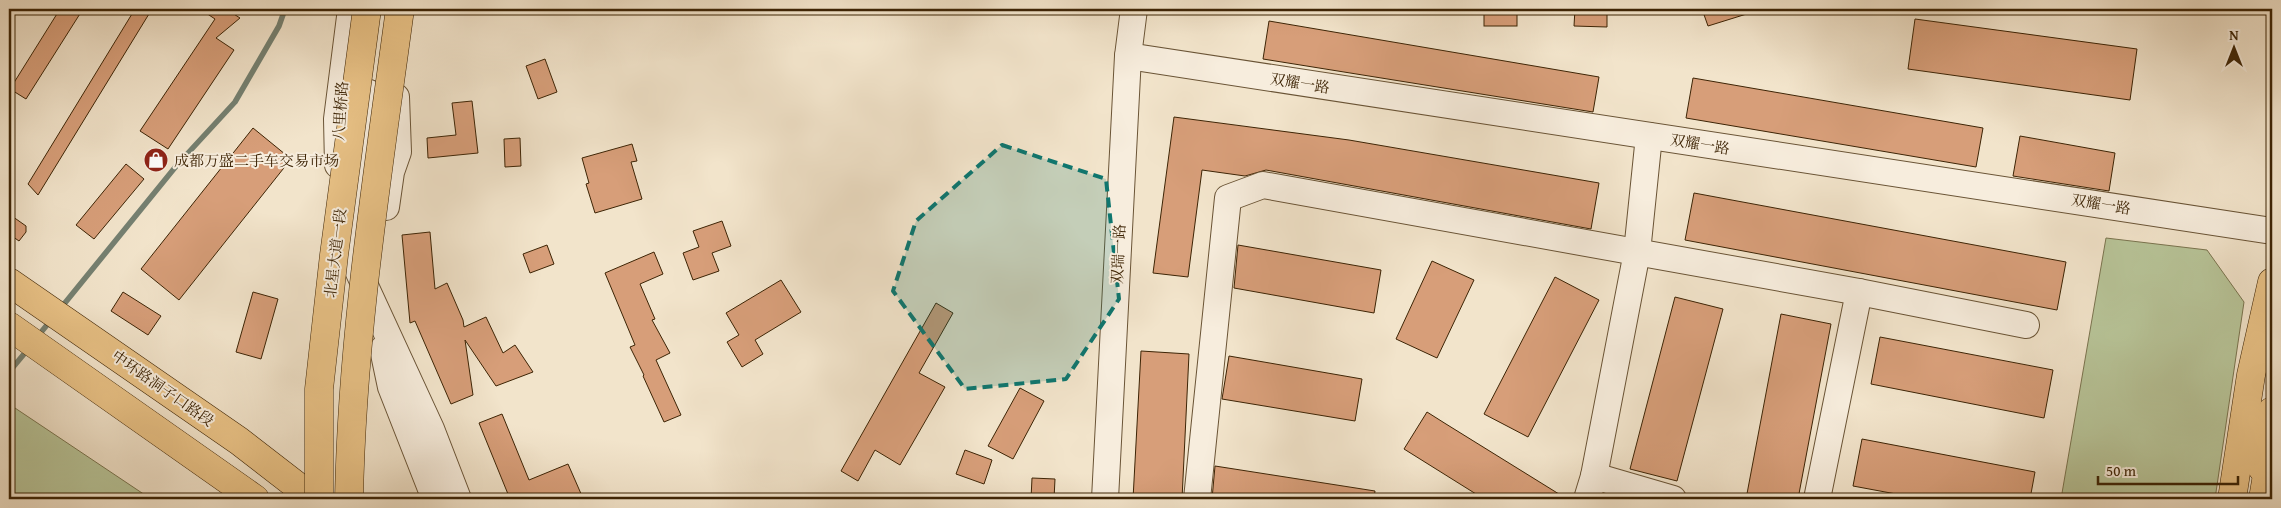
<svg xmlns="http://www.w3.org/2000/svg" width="2281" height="508" font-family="'Gentium Book Plus','Noto Serif SC',serif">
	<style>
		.green { fill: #b8c599; stroke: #7a744f }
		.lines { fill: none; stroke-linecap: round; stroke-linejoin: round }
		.stream { stroke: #758071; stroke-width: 5.5 }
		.building { fill: #d79e79; stroke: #3d2405 }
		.minor-casing { stroke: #6a5436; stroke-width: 28 }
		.major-casing { stroke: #3d2405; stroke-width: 29 }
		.highway-casing { stroke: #3d2405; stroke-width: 29 }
		.minor { stroke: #f7eddd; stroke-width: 26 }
		.major { stroke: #e9c286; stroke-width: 28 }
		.highway { stroke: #e9c286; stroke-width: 28 }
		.highway-bridge-casing { stroke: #3d2405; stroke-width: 29; stroke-linecap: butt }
		.highway-bridge { stroke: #e9c286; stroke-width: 28 }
		.marked { fill: #0f766e; fill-opacity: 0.2; stroke: #0f766e; stroke-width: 4; stroke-dasharray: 10 6; stroke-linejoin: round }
		.labels { text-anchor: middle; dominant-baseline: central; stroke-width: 4; stroke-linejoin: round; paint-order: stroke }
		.street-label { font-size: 15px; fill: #3d2405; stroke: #f7eddd }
		.poi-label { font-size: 15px; fill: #3d2405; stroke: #f7eddd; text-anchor: start }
	</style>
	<rect width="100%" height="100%" fill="#f2e4cb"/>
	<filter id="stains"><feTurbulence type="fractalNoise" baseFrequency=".004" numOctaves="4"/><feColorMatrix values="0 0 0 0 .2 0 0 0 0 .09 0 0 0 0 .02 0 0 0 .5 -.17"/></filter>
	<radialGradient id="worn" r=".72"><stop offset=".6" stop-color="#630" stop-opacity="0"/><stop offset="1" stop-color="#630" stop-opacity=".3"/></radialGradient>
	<g class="green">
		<path d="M2106 238 2207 250 2244 302 2215 499H2061Z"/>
		<path d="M9 404 151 499H9Z"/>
	</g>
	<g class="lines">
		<g class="stream">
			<path d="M60 309 177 165 235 102 279 26 285 9"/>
			<path d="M38 336 51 320"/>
			<path d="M9 372 29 348"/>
		</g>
	</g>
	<g class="building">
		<path d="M60 9H83L26 99 10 89Z"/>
		<path d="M135 9H152L38 195 28 184Z"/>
		<path d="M200 9H226L240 18 216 38 234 50 168 149 140 131 215 19Z"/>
		<rect x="1484" y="9" width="33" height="17"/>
		<path d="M1575 9H1607V27L1574 26Z"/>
		<path d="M1702 9H1753V12L1708 26Z"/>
		<path d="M1915 19 2137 49 2130 100 1908 69Z"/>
		<path d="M1269 21 1599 77 1593 112 1263 59Z"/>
		<path d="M545 59 557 92 538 99 526 66Z"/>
		<path d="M1693 78 1983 128 1976 167 1686 118Z"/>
		<path d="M472 101 478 153 428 158 427 138 456 135 452 103Z"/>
		<path d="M1174 117 1349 140 1599 183 1591 229 1266 170 1245 176 1202 170 1188 277 1153 273Z"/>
		<path d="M253 128 291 159 179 300 141 269Z"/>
		<path d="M2020 136 2115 153 2109 191 2013 176Z"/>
		<path d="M520 138 521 166 505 167 504 139Z"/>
		<path d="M632 144 637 161 631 162 642 199 595 213 586 184 589 183 582 158Z"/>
		<path d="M126 164 144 179 94 239 76 225Z"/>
		<path d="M1694 193 2066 262 2057 310 1685 240Z"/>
		<path d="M9 214 26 226V232L19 241 9 234Z"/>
		<path d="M722 221 731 246 712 253 719 271 693 280 683 253 699 247 693 231Z"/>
		<path d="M430 232 435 289 447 283 463 320 464 327 486 317 503 353 515 345 533 372 496 386 465 340 473 395 451 404 415 321 410 323 402 235Z"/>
		<path d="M547 245 554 264 530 273 523 254Z"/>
		<path d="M1238 245 1381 270 1374 313 1234 288Z"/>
		<path d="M654 252 663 274 640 284 655 319 652 320 670 353 656 360 681 415 664 422 643 376 644 375 630 347 635 345 605 273Z"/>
		<path d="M1432 261 1474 280 1437 358 1396 339Z"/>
		<path d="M1555 277 1599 300 1528 437 1484 414Z"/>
		<path d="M781 280 801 312 755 340 763 354 742 367 727 342 739 335 726 313Z"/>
		<path d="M123 292 161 316 148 335 111 311Z"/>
		<path d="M253 292 278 299 261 359 236 352Z"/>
		<path d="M1675 297 1723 309 1677 481 1630 469Z"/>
		<path d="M936 303 953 313 919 373 945 387 900 465 875 450 858 481 841 471Z"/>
		<path d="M1781 314 1831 324 1798 499H1746Z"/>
		<path d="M1880 337 2053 370 2044 418 1871 384Z"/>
		<path d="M1141 351 1189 354 1182 499H1133Z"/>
		<path d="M1229 356 1362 379 1355 421 1222 399Z"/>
		<path d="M1020 388 1044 401 1013 459 988 446Z"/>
		<path d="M1427 412 1446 424 1567 499H1484L1404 449Z"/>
		<path d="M502 414 529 480 568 464 582 496 574 499H510L479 423Z"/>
		<path d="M1862 439 2035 472 2030 499H1923L1853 486Z"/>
		<path d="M965 450 992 460 984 484 956 474Z"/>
		<path d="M1215 466 1375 491 1374 499H1212Z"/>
		<path d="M1032 478 1055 479 1054 499H1031Z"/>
	</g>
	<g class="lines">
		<defs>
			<g id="minor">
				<path d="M1128 56 2272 231"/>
				<path d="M338 165 337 119 351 9"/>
				<path d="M386 207 391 172 398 152 396 97"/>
				<path d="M344 213 349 251 431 429 458 499"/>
				<path d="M357 236V209L369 93"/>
				<path d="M383 349 391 387 435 499"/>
				<path d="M1594 476 1673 499"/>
				<path d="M1105 499 1128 56 1134 9"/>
				<path d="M1197 499 1228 198 1263 185 1859 292 2026 325"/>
				<path d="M1587 499 1594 476 1637 252 1649 136"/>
				<path d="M1817 499 1859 292"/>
			</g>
			<g id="major">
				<path d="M9 282 239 441 314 499"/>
				<path d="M9 326 255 499"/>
				<path d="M2262 468 2272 411"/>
			</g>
			<g id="highway">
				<path d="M2232 499 2251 375 2272 282"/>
				<path d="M2263 499 2272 445"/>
			</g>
		</defs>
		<use href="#minor" class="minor-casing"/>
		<use href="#major" class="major-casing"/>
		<use href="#highway" class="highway-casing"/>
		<use href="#minor" class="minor"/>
		<use href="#major" class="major"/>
		<use href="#highway" class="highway"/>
		<defs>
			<g id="highway-bridge">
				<path d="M319 499V389L334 255 367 9"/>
				<path d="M349 499C352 335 378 172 400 9"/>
			</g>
		</defs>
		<use href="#highway-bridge" class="highway-bridge-casing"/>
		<use href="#highway-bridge" class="highway-bridge"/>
	</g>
	<path class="marked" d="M1002 145 1106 179 1119 299 1066 379 965 389 893 291 916 221Z"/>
	<defs>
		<symbol id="shop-disc" viewBox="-11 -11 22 22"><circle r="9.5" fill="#8f2418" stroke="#f7eddd"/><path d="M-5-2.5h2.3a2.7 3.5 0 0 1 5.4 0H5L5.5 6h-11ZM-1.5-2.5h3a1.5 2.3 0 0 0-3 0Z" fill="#fff"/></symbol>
	</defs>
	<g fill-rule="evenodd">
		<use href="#shop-disc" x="142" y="146" width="28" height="28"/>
	</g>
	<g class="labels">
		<g class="street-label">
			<text transform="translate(1300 83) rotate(9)">双耀一路</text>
			<text transform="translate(340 111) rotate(-86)">八里桥路</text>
			<text transform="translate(1700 144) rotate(9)">双耀一路</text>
			<text transform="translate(2101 204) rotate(9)">双耀一路</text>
			<text transform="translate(335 253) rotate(-83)">北星大道一段</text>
			<text transform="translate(1118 254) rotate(-87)">双瑞一路</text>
			<text transform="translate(163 388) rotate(35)">中环路洞子口路段</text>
		</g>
		<g class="poi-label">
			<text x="174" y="160">成都万盛二手车交易市场</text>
		</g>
	</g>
	<rect width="2281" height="508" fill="none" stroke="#f2e4cb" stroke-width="30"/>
	<rect x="10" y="10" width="2261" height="488" fill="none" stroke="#3d2405" stroke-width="2.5"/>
	<rect x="15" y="15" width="2251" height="478" fill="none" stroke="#3d2405"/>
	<g transform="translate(2234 48)" stroke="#f7eddd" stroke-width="4" paint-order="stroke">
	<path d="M0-4L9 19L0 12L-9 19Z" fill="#3d2405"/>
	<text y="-8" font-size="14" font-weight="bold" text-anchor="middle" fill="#3d2405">N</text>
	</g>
	<path d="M2098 476v8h140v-8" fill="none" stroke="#3d2405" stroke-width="2.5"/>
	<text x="2106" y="476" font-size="15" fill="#3d2405" stroke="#f7eddd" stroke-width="4" paint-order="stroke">50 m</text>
	<rect width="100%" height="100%" filter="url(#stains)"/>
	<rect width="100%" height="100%" fill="url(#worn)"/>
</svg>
